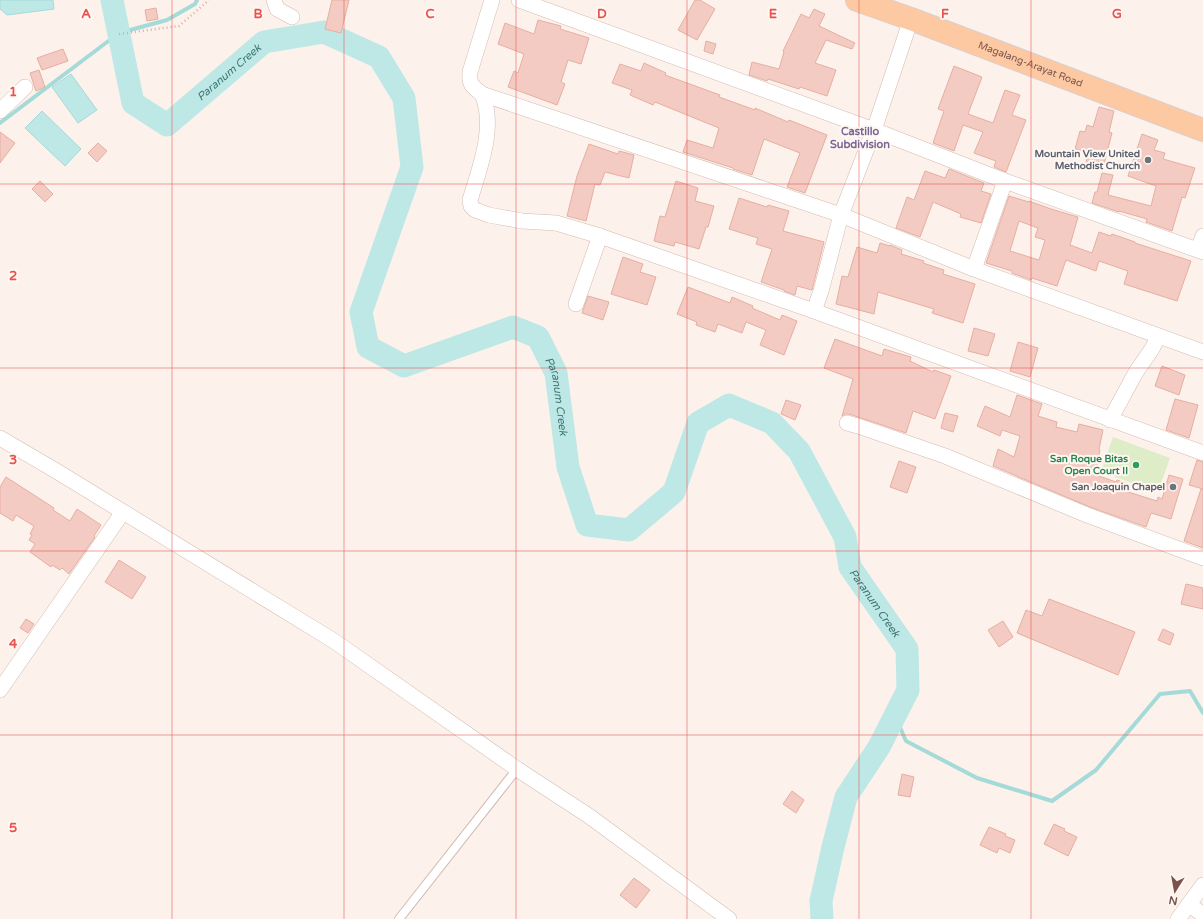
<svg xmlns="http://www.w3.org/2000/svg" width="1203" height="919" font-family="'Varela Round',sans-serif">
	<style>
		.green { fill: #deecc8 }
		.water { fill: #bee8e6; stroke: #a4dad8 }
		.lines { fill: none; stroke-linecap: round; stroke-linejoin: round }
		.stream { stroke: #a4dad8; stroke-width: 4 }
		.river { stroke: #bee8e6; stroke-width: 23 }
		.building { fill: #f3cbc2; stroke: #e7aea1; fill-rule: evenodd }
		.service-casing { stroke: #d3bab2; stroke-width: 10 }
		.minor-casing { stroke: #d3bab2; stroke-width: 16 }
		.primary-casing { stroke: #dacfcd; stroke-width: 24 }
		.path { stroke: #d9aea4; stroke-width: 2.5; stroke-dasharray: 1 3; stroke-linecap: butt }
		.service { stroke: #fff; stroke-width: 8 }
		.minor { stroke: #fff; stroke-width: 15 }
		.primary { stroke: #fcc9a3; stroke-width: 22 }
		.grid { fill: none; stroke: #e9524e; stroke-width: 1; stroke-opacity: 0.55 }
		.worship-dot { fill: #6b7280; stroke: #fff7f2; stroke-width: 1.5 }
		.leisure-dot { fill: #2e9e5b; stroke: #fff7f2; stroke-width: 1.5 }
		.labels { text-anchor: middle; dominant-baseline: central; stroke-width: 4; stroke-linejoin: round; paint-order: stroke }
		.street-label { font-size: 10px; fill: #7a534c; stroke: #fff7f2 }
		.worship-label { font-size: 10px; font-weight: bold; fill: #5b616d; stroke: #fff7f2; text-anchor: end }
		.leisure-label { font-size: 10px; font-weight: bold; fill: #27864d; stroke: #fff7f2; text-anchor: end }
		.water-label { font-size: 11px; font-style: italic; fill: #3c7775; stroke: #fff7f2 }
		.neighbourhood-label { font-size: 11px; font-weight: bold; fill: #7a6595; stroke: #fff7f2 }
		.grid-label { font-size: 13px; text-anchor: middle; font-weight: bold; fill: #e9524e; stroke: #fff7f2; stroke-width: 4; stroke-linejoin: round; paint-order: stroke }
	</style>
	<rect width="100%" height="100%" fill="#fdf2eb"/>
	<path class="green" d="M1113 437 1170 458 1158 492 1101 472Z"/>
	<g class="water">
		<path d="M0 0H53L54 9 7 15 0 9Z"/>
		<path d="M71 74 97 110 78 123 52 87Z"/>
		<path d="M42 111 81 149 65 166 25 128Z"/>
	</g>
	<g class="lines">
		<g class="stream">
			<path d="M0 123 119 33 167 20 195 4 197 0"/>
			<path d="M895 716 906 741 977 778 1052 801 1096 770 1160 694 1190 691 1203 713"/>
		</g>
		<path class="river" id="s1" d="M112 0 133 103 167 125 264 42 324 32 379 57 404 98 412 167 361 312 368 347 404 366 513 327 538 337 556 373 568 467 587 525 629 530 674 492 698 423 729 405 772 423 799 451 845 537 850 567 907 649 908 690 879 747 846 797 833 847 821 901 822 919"/>
	</g>
	<g class="building">
		<path d="M332 0H349L341 33 325 29Z"/>
		<path d="M695 0H700L715 9 697 40 678 30Z"/>
		<path d="M156 8 158 19 147 21 145 10Z"/>
		<path d="M814 9 825 14 819 26 855 43 852 49 826 40 815 63 836 70 827 96 800 87 799 89 768 79 767 81 749 75 752 62 779 69 784 52 783 51 801 14 809 18Z"/>
		<path d="M538 20 561 26 560 29 589 38 581 64 568 60 561 82 565 84 557 105 508 87 514 71 518 73 524 54 498 44 505 23 534 34Z"/>
		<path d="M706 41 716 44 713 54 704 51Z"/>
		<path d="M63 49 68 61 42 70 37 58Z"/>
		<path d="M644 63 666 73 665 75 720 95 719 97 755 110V108L788 122 789 120 827 135 805 193 787 187 800 153 764 139 752 175 733 169V168L683 152 687 140 713 148 719 128 655 102 653 105 630 95 632 90 612 83 620 64 641 71Z"/>
		<path d="M954 66 982 77 968 114 993 123 1005 90 1020 95 1012 115 1026 120 1006 172 994 167 996 161 974 153 983 132 963 125 954 151 933 143 944 111 938 109Z"/>
		<path d="M39 70 45 87 36 91 30 73Z"/>
		<path d="M1099 107 1114 111 1109 132 1112 133 1103 168 1086 163 1088 152 1075 149 1080 131 1085 132 1087 125 1093 127Z"/>
		<path d="M0 132 15 143 0 163Z"/>
		<path d="M1142 134 1158 140 1154 150 1165 153 1163 159 1195 168 1185 198 1182 197 1172 231 1146 222 1147 219 1119 211V212L1092 203 1095 192H1097L1102 173 1113 175 1108 195 1151 206 1156 186 1128 176Z"/>
		<path d="M98 143 107 151 97 162 88 153Z"/>
		<path d="M589 144 618 154 619 151 634 155 629 178 605 172 600 185 595 184 586 221 567 216 577 176Z"/>
		<path d="M949 169 984 183 981 191 991 194 981 223 960 217 961 214 933 202 920 237 896 228 907 197 914 200 925 171 945 178Z"/>
		<path d="M40 181 53 194 45 202 32 189Z"/>
		<path d="M676 181 698 188 695 201 714 206 708 227H706L699 249 675 242 674 246 654 241 660 216 665 217Z"/>
		<path d="M1009 196 1029 202V201L1051 209 1078 217 1070 245 1092 253 1099 232 1111 236 1112 234 1135 242V243L1191 261 1177 301 1124 284 1128 271 1099 261 1096 271 1066 260 1057 286 1032 278 1031 280 1012 273V271L986 263ZM1019 221 1038 228 1035 237 1045 240 1039 260 1010 251Z"/>
		<path d="M739 198 767 207 768 205 789 211 783 231 824 242 812 290 797 286 795 295 784 291V290L761 282 772 249 756 244 758 238 729 229Z"/>
		<path d="M880 243 890 246V245L902 250 901 254 924 261 923 263 944 270 943 274 975 284 963 323 932 313 934 309 878 292 874 314 836 304 842 276 848 277 857 247 877 253Z"/>
		<path d="M623 257 643 264 640 272 656 277 647 305 611 294Z"/>
		<path d="M688 287 730 303 732 297 753 306 752 308 780 320 782 315 797 321 784 355 760 345 766 330 746 322 742 333 718 324 715 332 696 325 697 322 677 314Z"/>
		<path d="M588 296 609 302 603 320 582 313Z"/>
		<path d="M974 328 995 334 988 356 968 351Z"/>
		<path d="M835 339 882 356 884 349 911 357 910 361 933 372 934 370 951 376 935 419 913 411 906 433 849 414H845L842 416 853 379 824 368Z"/>
		<path d="M1018 342 1038 348 1030 377 1010 371Z"/>
		<path d="M1162 366 1185 375 1179 395 1155 386Z"/>
		<path d="M1017 395 1042 404 1038 416 1057 422 1056 427 1077 432 1079 424 1103 430 1099 449 1100 450 1095 473H1096V475L1116 482 1117 480 1130 485 1128 492 1157 501 1158 497 1162 499 1169 475 1183 479 1171 519 1151 513 1146 527 1090 507 993 466 998 449 1014 457 1020 436 1002 430 1000 436 977 426 985 406 1010 417Z"/>
		<path d="M1175 399 1198 405 1189 438 1166 430Z"/>
		<path d="M786 400 801 405 795 420 781 414Z"/>
		<path d="M945 413 958 416 953 432 941 428Z"/>
		<path d="M1197 460 1203 462V489L1189 485Z"/>
		<path d="M899 461 916 467 907 493 890 487Z"/>
		<path d="M6 477 54 508 53 510 70 521 77 509 101 525 94 536 95 537 69 574 62 568 60 570 52 565 51 567 30 552 35 544 29 540 32 535 30 534 34 526 16 515 13 521 0 513V487Z"/>
		<path d="M1201 489H1203V548L1184 541Z"/>
		<path d="M119 560 146 577 132 599 105 582Z"/>
		<path d="M1186 584 1203 588V609L1181 604Z"/>
		<path d="M1049 599 1135 632 1118 675 1017 633 1026 610 1042 616Z"/>
		<path d="M26 619 34 624 28 633 20 628Z"/>
		<path d="M1003 621 1013 637 999 647 988 630Z"/>
		<path d="M1163 629 1174 634 1170 645 1158 640Z"/>
		<path d="M902 774 914 777 910 797 898 795Z"/>
		<path d="M792 791 804 800 796 813 783 804Z"/>
		<path d="M1054 824 1065 829 1064 831 1077 837 1068 856 1044 844Z"/>
		<path d="M989 827 1006 834 1005 836 1015 840 1010 853 999 848 997 853 980 845Z"/>
		<path d="M634 878 650 890 636 908 620 895Z"/>
	</g>
	<g class="lines">
		<defs>
			<path id="service" d="M399 919 517 769"/>
			<g id="minor">
				<path d="M274 0 277 9 292 17"/>
				<path d="M492 0 470 72C469 85 472 86 482 94L841 215 974 269 1203 352"/>
				<path d="M519 0 874 130 1005 181 1203 252"/>
				<path d="M482 94C496 126 480 167 470 200L471 206 475 210 489 215 522 221 556 223 600 236 814 311 1203 453"/>
				<path d="M0 111 25 87"/>
				<path d="M1198 250 1203 236"/>
				<path d="M974 269 1005 181"/>
				<path d="M576 304 600 236"/>
				<path d="M814 311 821 291 841 215 874 130 911 19"/>
				<path d="M1110 420 1136 372 1152 349 1158 337"/>
				<path d="M847 423 858 426 945 456 1087 515 1203 558"/>
				<path d="M0 438 58 472 334 641 517 769 589 816 729 919"/>
				<path d="M0 690 123 512"/>
				<path d="M1189 904 1203 915"/>
				<path d="M1178 919 1203 885"/>
			</g>
			<g id="primary">
				<path id="s2" d="M857 0 911 19 1203 130"/>
			</g>
		</defs>
		<use href="#service" class="service-casing"/>
		<use href="#minor" class="minor-casing"/>
		<use href="#primary" class="primary-casing"/>
		<path class="path" d="M119 34 179 26 209 0"/>
		<use href="#service" class="service"/>
		<use href="#minor" class="minor"/>
		<use href="#primary" class="primary"/>
	</g>
	<path class="grid" d="M172 0V919M344 0V919M516 0V919M687 0V919M859 0V919M1031 0V919M0 184H1203M0 368H1203M0 551H1203M0 735H1203"/>
	<g class="worship-dot">
		<circle cx="1148" cy="160" r="4"/>
		<circle cx="1173" cy="487" r="4"/>
	</g>
	<circle class="leisure-dot" cx="1136" cy="465" r="4"/>
	<g class="labels">
		<g class="street-label">
			<text stroke="none"><textPath href="#s2" startOffset="185">Magalang-Arayat Road</textPath></text>
		</g>
		<g class="worship-label">
			<text x="1140" y="154">Mountain View United<tspan x="1140" dy="12">Methodist Church</tspan></text>
			<text x="1165" y="487">San Joaquin Chapel</text>
		</g>
		<g class="leisure-label">
			<text x="1128" y="459">San Roque Bitas<tspan x="1128" dy="12">Open Court II</tspan></text>
		</g>
		<g class="water-label">
			<text stroke="none"><textPath href="#s1" startOffset="227">Paranum Creek</textPath></text>
			<text stroke="none"><textPath href="#s1" startOffset="948">Paranum Creek</textPath></text>
			<text stroke="none"><textPath href="#s1" startOffset="1548">Paranum Creek</textPath></text>
		</g>
		<g class="neighbourhood-label">
			<text x="860" y="131">Castillo<tspan x="860" dy="13">Subdivision</tspan></text>
		</g>
	</g>
	<g class="grid-label">
		<text x="86" y="18">A</text>
		<text x="258" y="18">B</text>
		<text x="430" y="18">C</text>
		<text x="602" y="18">D</text>
		<text x="773" y="18">E</text>
		<text x="945" y="18">F</text>
		<text x="1117" y="18">G</text>
		<text x="13" y="96">1</text>
		<text x="13" y="280">2</text>
		<text x="13" y="464">3</text>
		<text x="13" y="648">4</text>
		<text x="13" y="832">5</text>
	</g>
	<g transform="translate(1175 891) rotate(191)" stroke="#fff7f2" stroke-width="3" paint-order="stroke">
	<path d="M0-3L7 15L0 10L-7 15Z" fill="#7a534c"/>
	<text y="-6" font-size="11" font-weight="bold" text-anchor="middle" fill="#7a534c">N</text>
	</g>
</svg>
